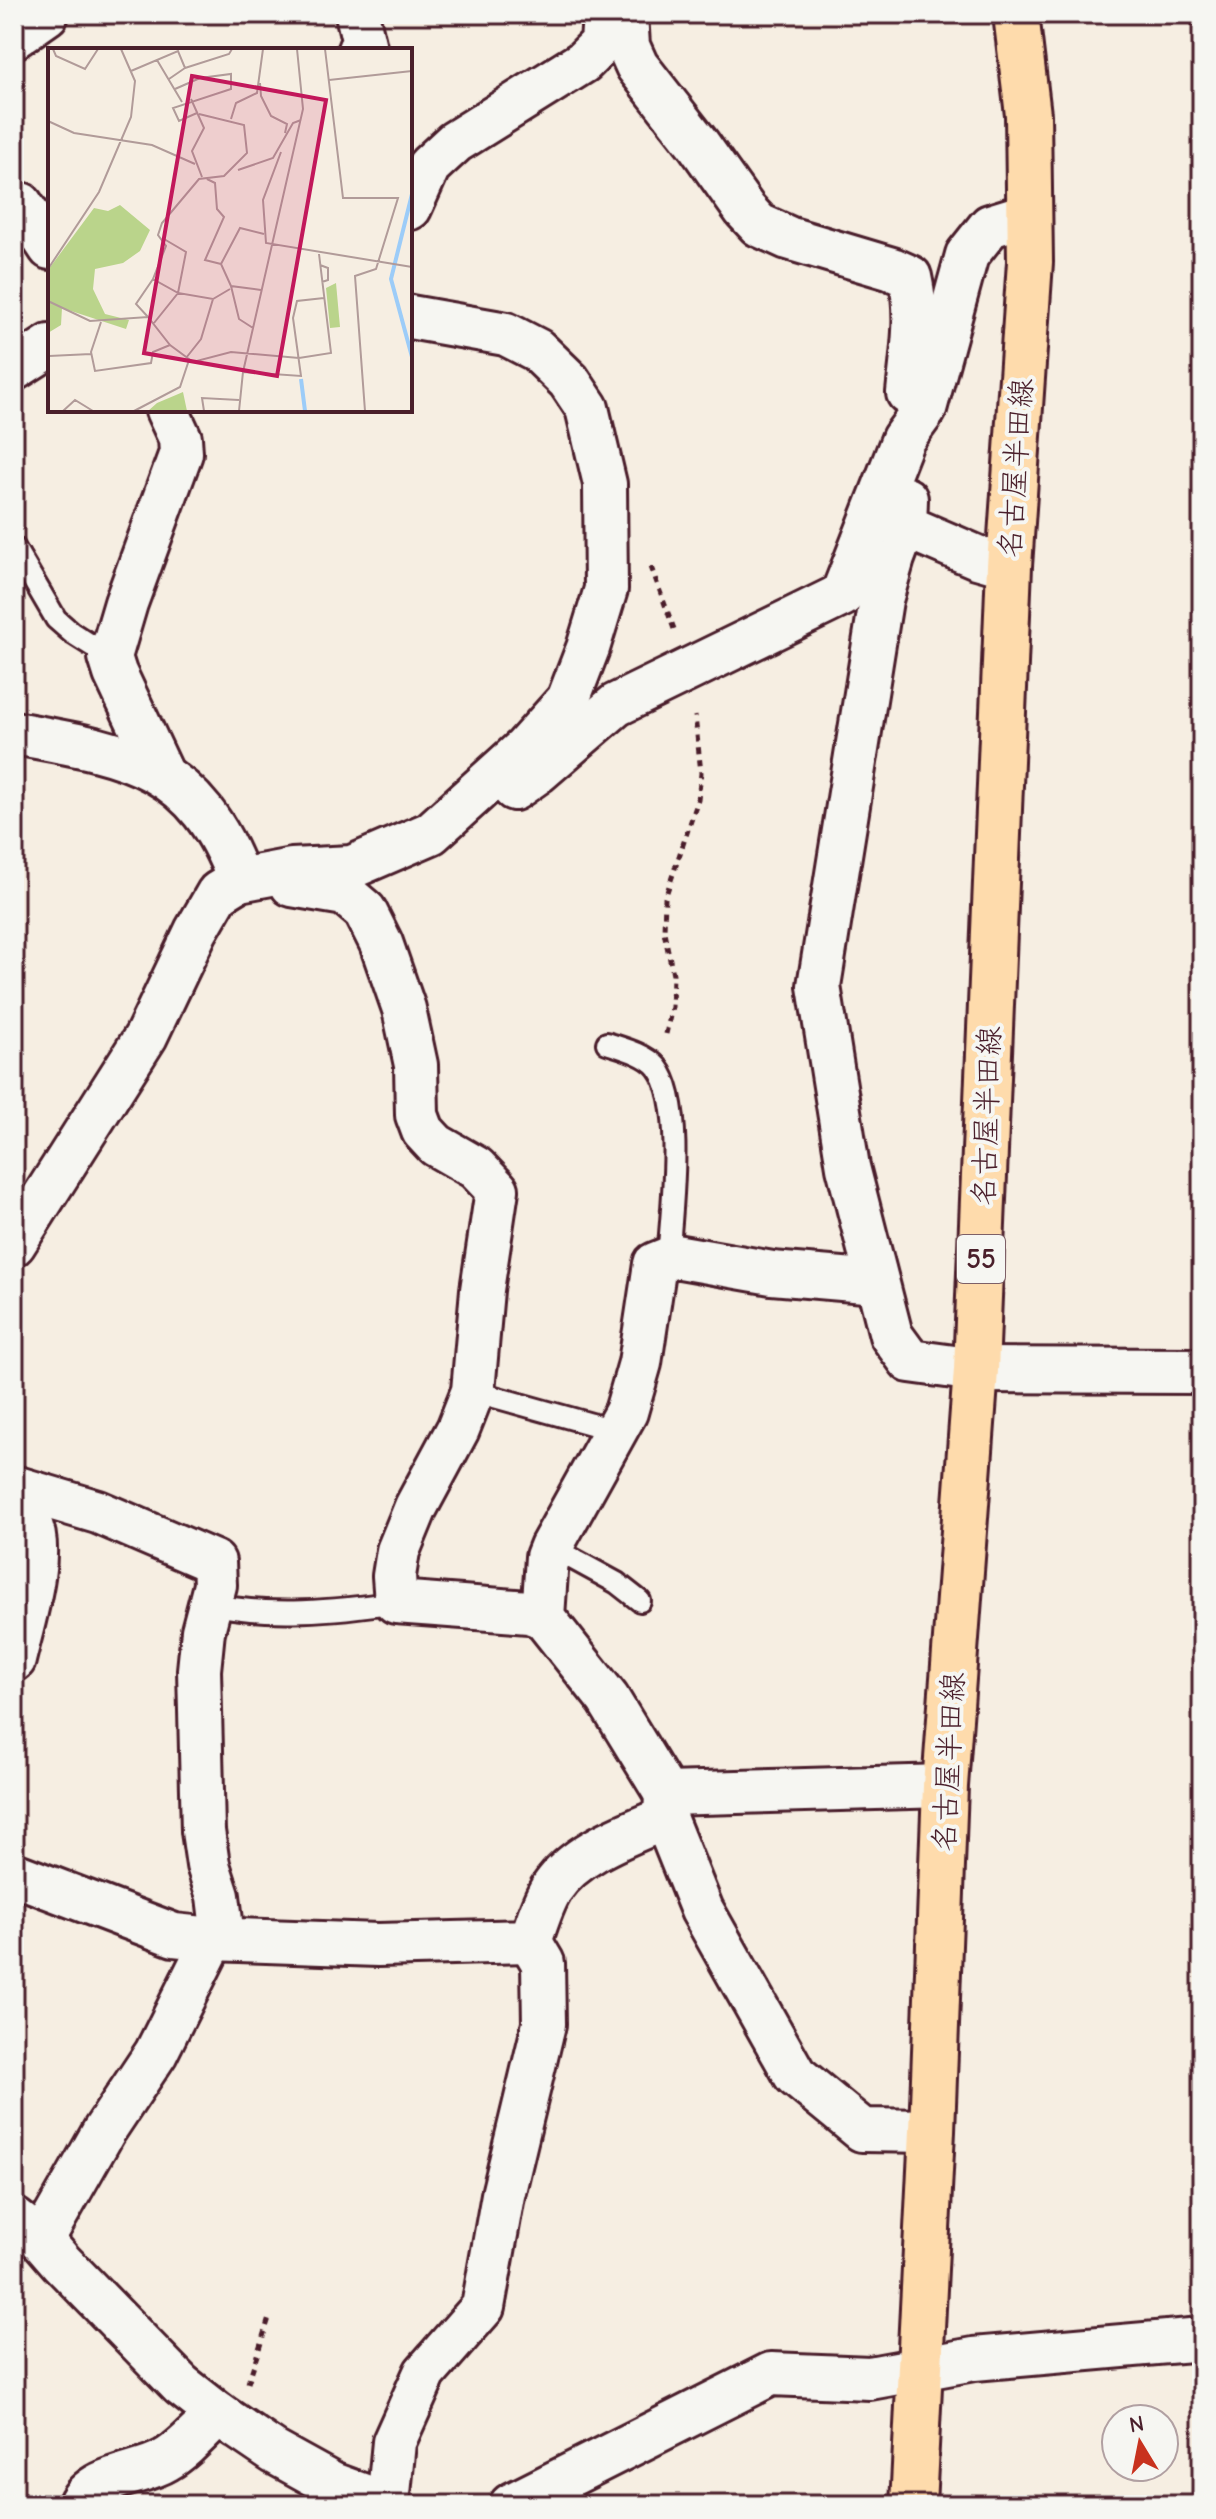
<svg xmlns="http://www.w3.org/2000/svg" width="1216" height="2519" font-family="'Comic Neue','Klee One',sans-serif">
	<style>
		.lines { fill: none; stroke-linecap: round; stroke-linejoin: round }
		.lane-casing { stroke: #4a1f2b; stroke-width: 26 }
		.street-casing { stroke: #4a1f2b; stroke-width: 48 }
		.secondary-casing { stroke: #4a1f2b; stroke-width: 50 }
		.primary-casing { stroke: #4a1f2b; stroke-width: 50 }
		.path { stroke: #4a1f2b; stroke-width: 5; stroke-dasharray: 6 6; stroke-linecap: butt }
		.lane { stroke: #f6f6f2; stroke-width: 20 }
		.street { stroke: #f6f6f2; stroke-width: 42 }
		.secondary { stroke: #f6f6f2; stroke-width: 44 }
		.primary { stroke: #fedbac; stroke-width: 44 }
		.rail { stroke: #4a1f2b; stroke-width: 6; stroke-dasharray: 12 6; stroke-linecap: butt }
		.labels { text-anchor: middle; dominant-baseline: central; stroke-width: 8; stroke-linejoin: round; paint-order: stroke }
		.shield { fill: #f6f6f2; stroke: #7e6067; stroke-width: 2 }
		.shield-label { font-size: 28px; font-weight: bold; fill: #4a1f2b }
		.street-label { font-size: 30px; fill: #4a1f2b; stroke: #f6f6f2 }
		.inset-river { fill: none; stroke: #9cccf8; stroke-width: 4 }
		.inset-road { fill: none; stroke: #b19b99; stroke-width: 2 }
		.view { fill: #c2185b; fill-opacity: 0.15; stroke: #c2185b; stroke-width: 4 }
		.inset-edge { fill: none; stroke: #4a1f2b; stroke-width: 4 }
	</style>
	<rect width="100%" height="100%" fill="#f6eee2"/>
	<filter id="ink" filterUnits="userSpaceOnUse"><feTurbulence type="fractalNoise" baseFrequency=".0125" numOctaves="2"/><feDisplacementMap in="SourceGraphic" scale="16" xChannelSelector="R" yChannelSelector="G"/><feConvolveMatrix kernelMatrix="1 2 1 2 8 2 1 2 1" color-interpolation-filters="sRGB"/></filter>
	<g filter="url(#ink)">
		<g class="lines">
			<defs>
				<g id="lane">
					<path d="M14 547 56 619 72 633 110 657"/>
					<path d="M607 1043C622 1048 646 1054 657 1067 686 1104 671 1213 668 1259"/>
					<path d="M473 1391 602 1427 613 1434"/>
					<path d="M551 1547 617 1583 640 1601"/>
					<path d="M210 1604C270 1617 336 1611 396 1602"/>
				</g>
				<g id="street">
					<path d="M357 14 365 48 359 50"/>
					<path d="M626 14 628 46 637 66 698 144 745 210 759 225 788 238 892 269 910 277C919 316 912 353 908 393"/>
					<path d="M14 37 47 14"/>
					<path d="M21 204 50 248"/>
					<path d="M410 208 429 166 455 142 583 62 602 43 604 14"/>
					<path d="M14 369 50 346"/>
					<path d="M906 499 905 526 977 557 1009 566"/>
					<path d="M905 526 893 558 881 600 819 986 848 1167 891 1335 910 1361 976 1370"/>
					<path d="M14 733C125 753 196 762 239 880"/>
					<path d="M162 773 115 673 110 657 126 603 181 453 180 438 167 410"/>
					<path d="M514 789 538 772 616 705 842 595 903 439 925 409 967 255 990 226 1029 214"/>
					<path d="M292 885 345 894 365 911 381 943 404 1009 416 1065 417 1115 423 1131 436 1145 476 1168 497 1190 482 1290 473 1391 458 1429 416 1507 398 1551 394 1576 396 1602 529 1612 543 1617"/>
					<path d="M14 1244 146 1036 196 931 218 893 239 880 292 870 352 867 431 833 525 748 568 700 588 648 606 589 605 484 587 408 569 381 537 350 506 334 410 317"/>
					<path d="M877 1282 772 1273 675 1256 655 1264 640 1363 626 1412 551 1547 547 1557 543 1617 608 1699 666 1794 945 1786"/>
					<path d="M14 1487 98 1512 214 1562 215 1585 203 1631 199 1670 203 1831 208 1865 218 1896 221 1921 213 1939 378 1945 530 1941C537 1924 542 1903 552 1888 576 1852 626 1835 665 1818"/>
					<path d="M14 1509C18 1513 26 1517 29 1522 47 1549 21 1629 14 1660"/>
					<path d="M666 1794 665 1818 702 1910 795 2075 862 2130 932 2131"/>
					<path d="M14 1874 174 1935 213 1939 156 2053 104 2131 42 2240"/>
					<path d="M14 2219 42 2240 61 2262 181 2385 218 2414 274 2452 332 2484 389 2505"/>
					<path d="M388 2504 394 2442 425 2373 483 2307 503 2195 544 2024 543 1963 530 1941"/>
					<path d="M79 2505C93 2474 140 2476 166 2460 185 2449 202 2429 218 2414"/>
					<path d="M511 2505 771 2374 870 2378 974 2359 1202 2339"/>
				</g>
				<path id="secondary" d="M976 1370 1202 1371"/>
				<path id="primary" d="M913 2505 932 2131 945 1786 976 1370 1009 566 1030 262 1028 115 1016 14"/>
			</defs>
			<use href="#lane" class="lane-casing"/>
			<use href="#street" class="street-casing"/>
			<use href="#secondary" class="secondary-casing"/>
			<use href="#primary" class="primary-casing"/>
			<g class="path">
				<path d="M651 567 674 629"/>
				<path d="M666 1034 672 1007 673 974 664 932 665 898 698 800 701 773 695 716"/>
				<path d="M248 2383 270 2315"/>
			</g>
			<use href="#lane" class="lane"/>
			<use href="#street" class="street"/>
			<use href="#secondary" class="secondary"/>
			<use href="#primary" class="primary"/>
			<path class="rail" d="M1191 14 1202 51"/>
		</g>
	</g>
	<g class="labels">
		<rect class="shield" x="957" y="1235" width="48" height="48" rx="6"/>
		<g class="shield-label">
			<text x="981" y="1259">55</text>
		</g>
		<g class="street-label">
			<text transform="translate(1016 468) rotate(-86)">名古屋半田線</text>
			<text transform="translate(987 1116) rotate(-88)">名古屋半田線</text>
			<text transform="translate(949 1762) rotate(-87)">名古屋半田線</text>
		</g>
	</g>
	<g transform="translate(48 48)">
		<rect width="364" height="364" fill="#f6eee2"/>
		<path d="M72 157 102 182 92 203 75 215 47 221 45 241 57 266 81 272 78 281 14 260 13 277 0 285V222L46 160 60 163ZM288 235 292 279 282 280 278 240ZM135 344 139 363H100L109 355Z" fill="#bad48b"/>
		<path class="inset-river" d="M364 146 343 231 364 309M253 331 257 363"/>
		<path class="inset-road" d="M5 1 8 8 37 21 50 1M277 1 295 150H350L328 221 307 228 317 363M109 12 134 54M137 20 181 6 184 1M83 23 130 3 137 20 121 31M281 32 364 23M212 35 213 48 223 68 239 76 237 85M127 41 152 30 183 26V41L125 60 131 73 149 65M143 51 156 80 144 103 154 129M183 71 188 55 209 45 215 1M0 73 26 85 104 97 147 116M233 104 215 152 218 195 364 219M190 122 225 110 245 75 253 72M159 131 167 135 169 161 176 169 157 212 173 216M116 191 138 204 130 245 165 251 182 241M364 194V265M272 217 280 220V232L274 234M0 221 51 144 83 69 87 33 73 1M183 238 191 271 205 280M213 242 183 238 173 216 192 180 216 186M0 253 42 273 100 269 122 297 145 314 183 304 251 310 283 305 271 206M100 269 88 256 105 231M53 274 43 304 47 323 103 315 105 304 122 297M106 275 130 245 105 231 118 198 110 187 114 175 151 131 176 128 199 105 196 77 151 66M1 308 43 306M138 310 153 291 165 251M195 324 253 328 245 270 249 253 276 250M15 363 27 352 45 363M86 363 132 339 141 312M156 363 154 350 191 352M191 363 195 324 255 61 249 1"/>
		<path class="view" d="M144 28 278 52 229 328 96 305Z"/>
		<rect width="364" height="364" class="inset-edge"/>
	</g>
	<rect width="1216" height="2519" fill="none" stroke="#f6f6f2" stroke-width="48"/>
	<rect x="24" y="24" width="1168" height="2471" fill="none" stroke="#4a1f2b" stroke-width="3" filter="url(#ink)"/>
	<g transform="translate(1140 2443) rotate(350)"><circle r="38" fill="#f6f6f2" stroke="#b1a0a2" stroke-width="2"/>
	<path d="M0-6L14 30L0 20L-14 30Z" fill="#c8321e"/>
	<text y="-12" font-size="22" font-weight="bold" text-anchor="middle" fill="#4a1f2b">N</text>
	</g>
</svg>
